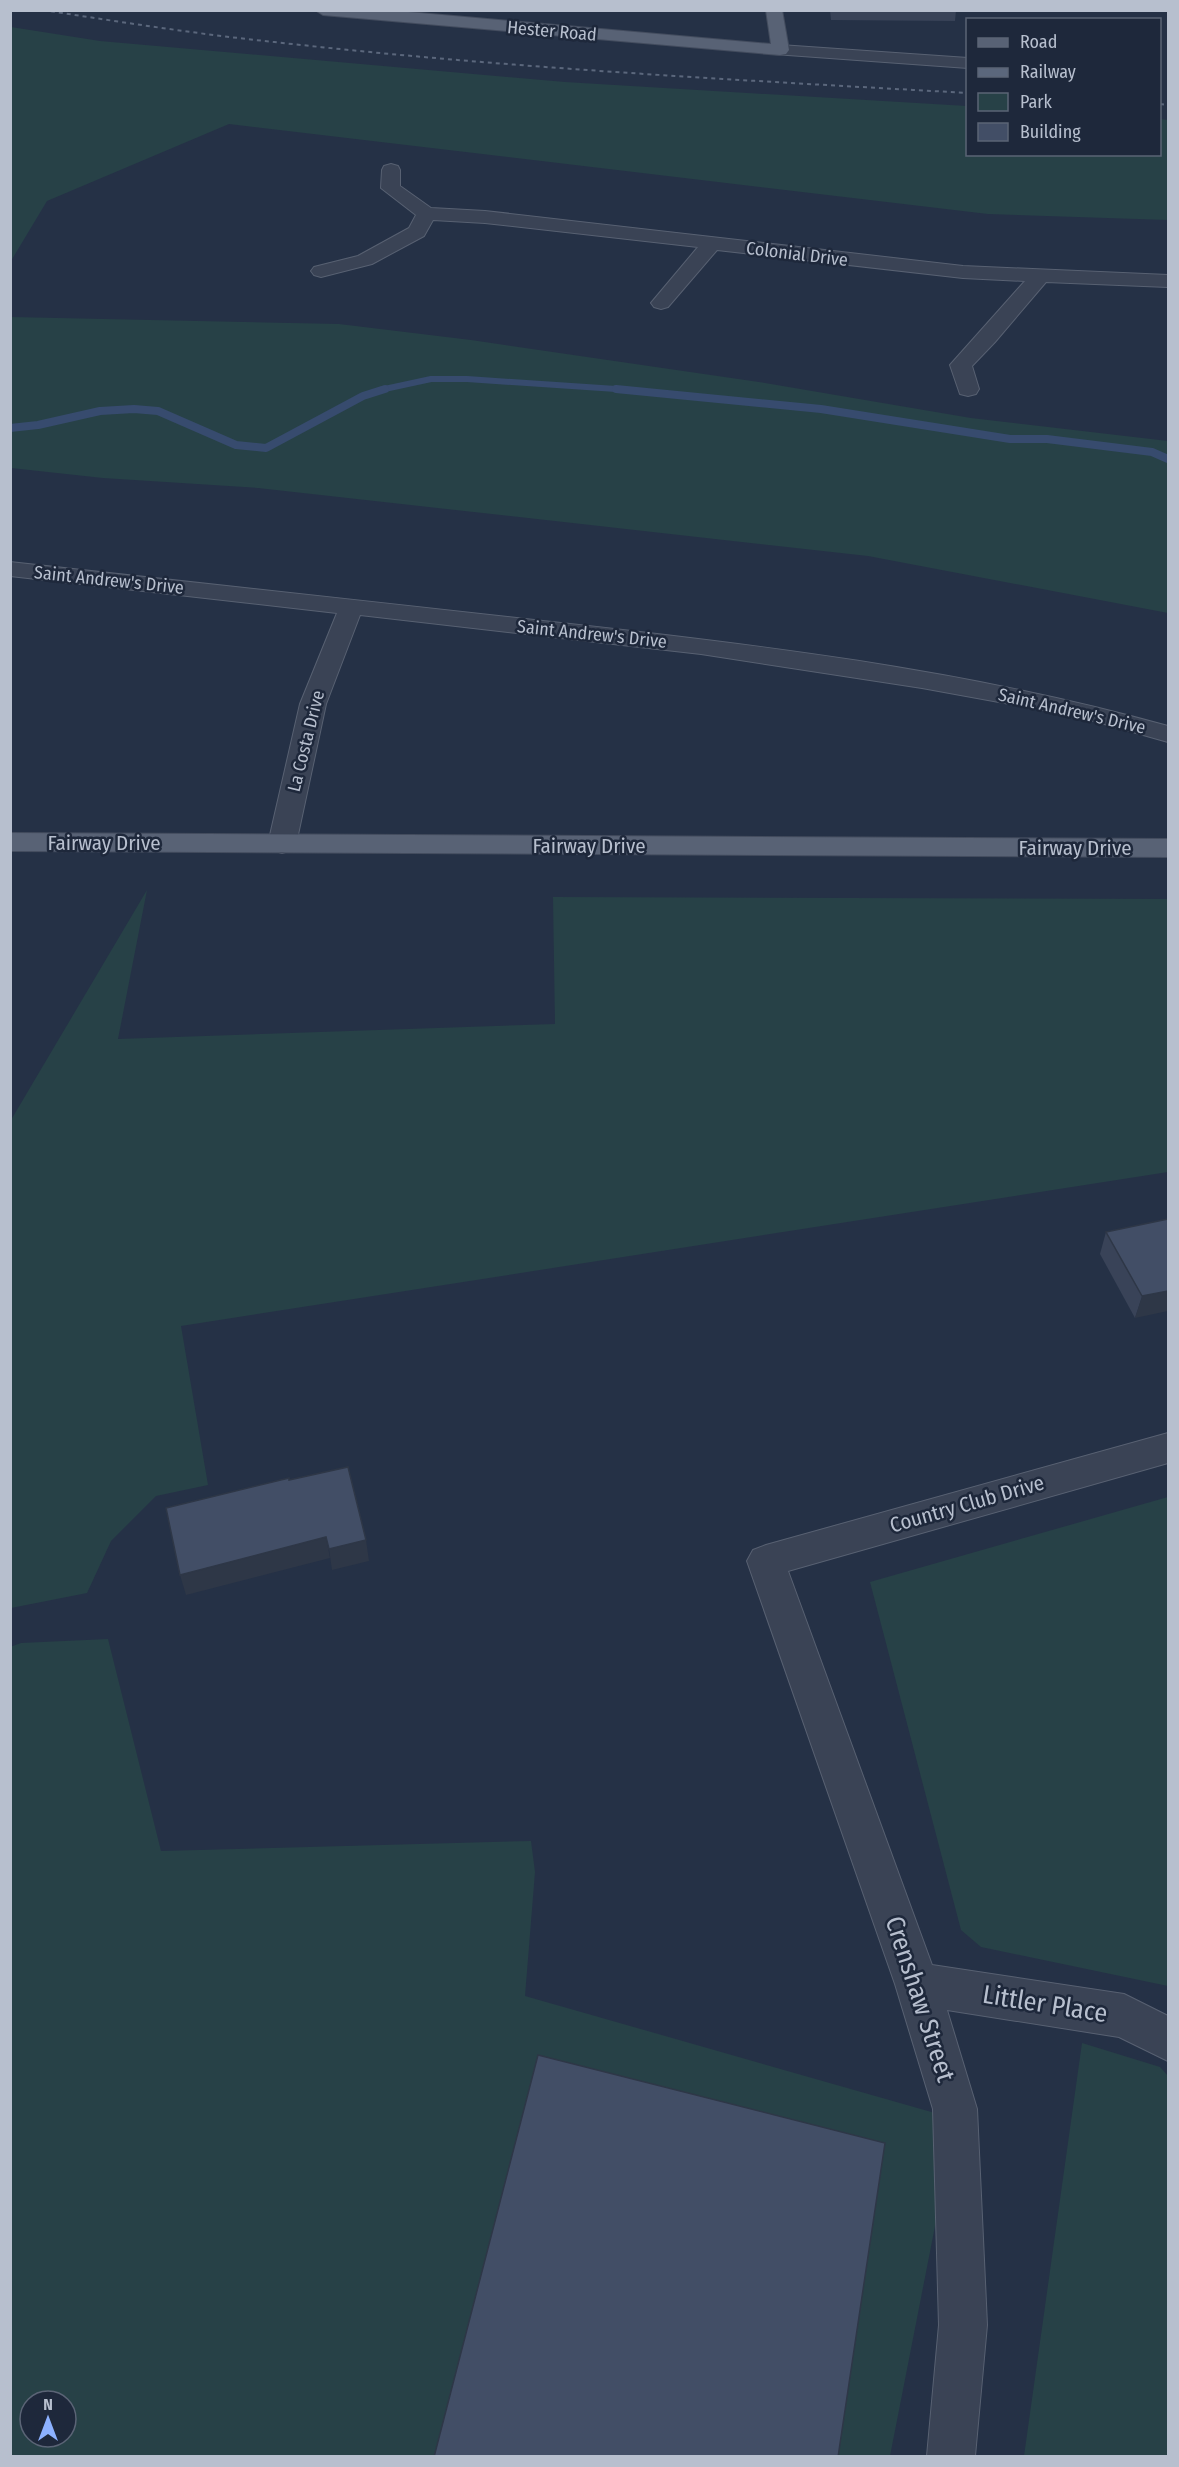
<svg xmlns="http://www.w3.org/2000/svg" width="1179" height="2467" font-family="'Fira Sans Condensed',sans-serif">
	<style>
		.green { fill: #274147; fill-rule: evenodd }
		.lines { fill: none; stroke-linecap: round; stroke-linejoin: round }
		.stream-far1 { stroke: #374b6e; stroke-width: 6 }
		.stream { stroke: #374b6e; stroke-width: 8 }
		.minor-casing { stroke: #586172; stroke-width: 2 }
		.major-casing { stroke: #434c5e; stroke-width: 2 }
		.minor { fill: #3a4355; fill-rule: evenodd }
		.major { fill: #586275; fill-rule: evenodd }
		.rail { stroke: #5b677c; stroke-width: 2; stroke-dasharray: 4 4; stroke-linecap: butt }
		.wall { fill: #394358 }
		.shaded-wall { fill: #2e3747 }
		.building { fill: #424e66; stroke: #2e3747; stroke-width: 1.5 }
		.labels { text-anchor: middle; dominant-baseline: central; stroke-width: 5; stroke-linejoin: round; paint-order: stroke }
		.far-street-label { font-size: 18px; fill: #b7bfce; stroke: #1e283b }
		.street-label { font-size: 21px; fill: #b7bfce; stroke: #1e283b }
		.near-street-label { font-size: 26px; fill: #b7bfce; stroke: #1e283b }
	</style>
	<rect width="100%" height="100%" fill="#253146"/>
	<g class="green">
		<path d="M11 27 100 41 565 82 967 106 968 154H1160V119L1168 120V220L988 214 229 124 47 201 11 261Z"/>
		<path d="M11 317 339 324 471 340 765 383 971 418 1168 441V613L868 556 258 488 103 478 11 468Z"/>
		<path d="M147 890 118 1039 555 1024 553 897 1168 899V1172L181 1326 208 1485 156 1496 111 1541 87 1593 11 1608V1120Z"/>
		<path d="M1168 1497V1986L981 1947 961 1930 870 1582Z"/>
		<path d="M108 1639 161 1851 531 1841 535 1872 525 1996 956 2119 890 2456H11L10 1647 21 1643ZM30 2401H66V2437H30Z"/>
		<path d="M1082 2043 1160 2067 1168 2076V2456H1024Z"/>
	</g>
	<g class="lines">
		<path class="stream-far1" d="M380 390 431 379H467L631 390"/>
		<g class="stream">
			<path d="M616 389 821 409 1010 439H1047L1152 452 1168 459"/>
			<path d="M10 428 38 425 100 411 134 409 158 411 236 445 266 448 363 396 385 389"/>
		</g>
		<defs>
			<g id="minor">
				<path d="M780 45 968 58V68L774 54 771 50 774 46Z"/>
				<path d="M391 164 398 166 400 170V186L431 208 485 211 963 266 1168 275V287L1046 282 995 342 972 366 979 389 976 394 968 396 960 394 950 365 1025 281 963 278 717 250 668 307 661 309 654 307 651 303 698 247 485 223 433 220 424 236 372 264 321 277 314 275 311 271 314 267 358 256 409 228 416 215 381 188 382 170 384 166Z"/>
				<path d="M10 562C188 582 365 601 543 621 752 644 965 669 1168 726V742L1076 716 922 688 701 654 360 615 326 704 296 844 292 850 282 853 272 850 268 844 300 704 337 613 10 576Z"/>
				<path d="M1168 1433V1463L788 1571 932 1965 1124 1994 1168 2016V2061L1119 2037 947 2010 977 2109 987 2325 975 2456H927L939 2325 933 2109 895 1984 747 1561 753 1550 766 1545Z"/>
			</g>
			<g id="major">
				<path d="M315 10H386L771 44 766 10H782L789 50 786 54 780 55 323 15Z"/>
				<path d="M10 833 1168 839V857L10 851Z"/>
			</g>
		</defs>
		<use href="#minor" class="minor-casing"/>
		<use href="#major" class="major-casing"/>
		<use href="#minor" class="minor"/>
		<use href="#major" class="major"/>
		<g class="rail">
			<path d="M43 10C120 22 197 34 274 42 505 68 737 80 968 93"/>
			<path d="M1160 104 1168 105"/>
		</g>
	</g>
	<g class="wall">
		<path d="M830 10H956L955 21 831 20Z"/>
		<path d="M1168 1219 1135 1318 1100 1254 1106 1232Z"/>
	</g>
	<g class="shaded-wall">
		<path d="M1168 1291V1311L1135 1318 1142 1296Z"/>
		<path d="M326 1537 330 1558 186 1595 180 1575Z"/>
		<path d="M366 1540 369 1561 332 1570 329 1549Z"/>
	</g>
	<g class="building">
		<path d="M1168 1219V1291L1142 1296 1106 1232Z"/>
		<path d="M348 1467 366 1540 329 1549 326 1537 180 1575 166 1508 289 1478V1480Z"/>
		<path d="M538 2055 885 2143 838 2457H434Z"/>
	</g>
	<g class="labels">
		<g class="far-street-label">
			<text transform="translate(552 31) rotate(5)">Hester Road</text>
			<text transform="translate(797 254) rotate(7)">Colonial Drive</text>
			<text transform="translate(109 580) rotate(6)">Saint Andrew's Drive</text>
			<text transform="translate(592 634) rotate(6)">Saint Andrew's Drive</text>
			<text transform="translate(1072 711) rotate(13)">Saint Andrew's Drive</text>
			<text transform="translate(306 741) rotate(-76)">La Costa Drive</text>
		</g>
		<g class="street-label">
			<text x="104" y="843">Fairway Drive</text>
			<text x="589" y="846">Fairway Drive</text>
			<text x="1075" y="848">Fairway Drive</text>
			<text transform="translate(967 1504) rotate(-16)">Country Club Drive</text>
		</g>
		<g class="near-street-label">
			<text transform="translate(920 1999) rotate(72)">Crenshaw Street</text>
			<text transform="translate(1045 2004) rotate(9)">Littler Place</text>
		</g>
	</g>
	<rect width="1179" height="2467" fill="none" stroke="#b7bfce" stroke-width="24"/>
	<rect x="966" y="18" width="195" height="138" fill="#1e283b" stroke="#5b6476" stroke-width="1.5"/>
	<rect x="978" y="38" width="30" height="9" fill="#586275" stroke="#5b6476" stroke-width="1.5"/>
	<text x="1020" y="48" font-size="18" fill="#b7bfce">Road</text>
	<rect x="978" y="68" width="30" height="9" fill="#5b677c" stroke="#5b6476" stroke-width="1.5"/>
	<text x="1020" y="78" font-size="18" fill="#b7bfce">Railway</text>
	<rect x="978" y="93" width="30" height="18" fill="#274147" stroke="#5b6476" stroke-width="1.5"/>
	<text x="1020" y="108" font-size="18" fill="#b7bfce">Park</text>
	<rect x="978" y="123" width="30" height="18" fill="#424e66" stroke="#5b6476" stroke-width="1.5"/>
	<text x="1020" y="138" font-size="18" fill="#b7bfce">Building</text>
	<g transform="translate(48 2419)"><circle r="28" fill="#1e283b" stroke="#5b6476" stroke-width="1.5"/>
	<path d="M0-4.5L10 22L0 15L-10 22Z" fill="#8cb1ff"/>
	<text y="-9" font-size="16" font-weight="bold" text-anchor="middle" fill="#b7bfce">N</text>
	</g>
</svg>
